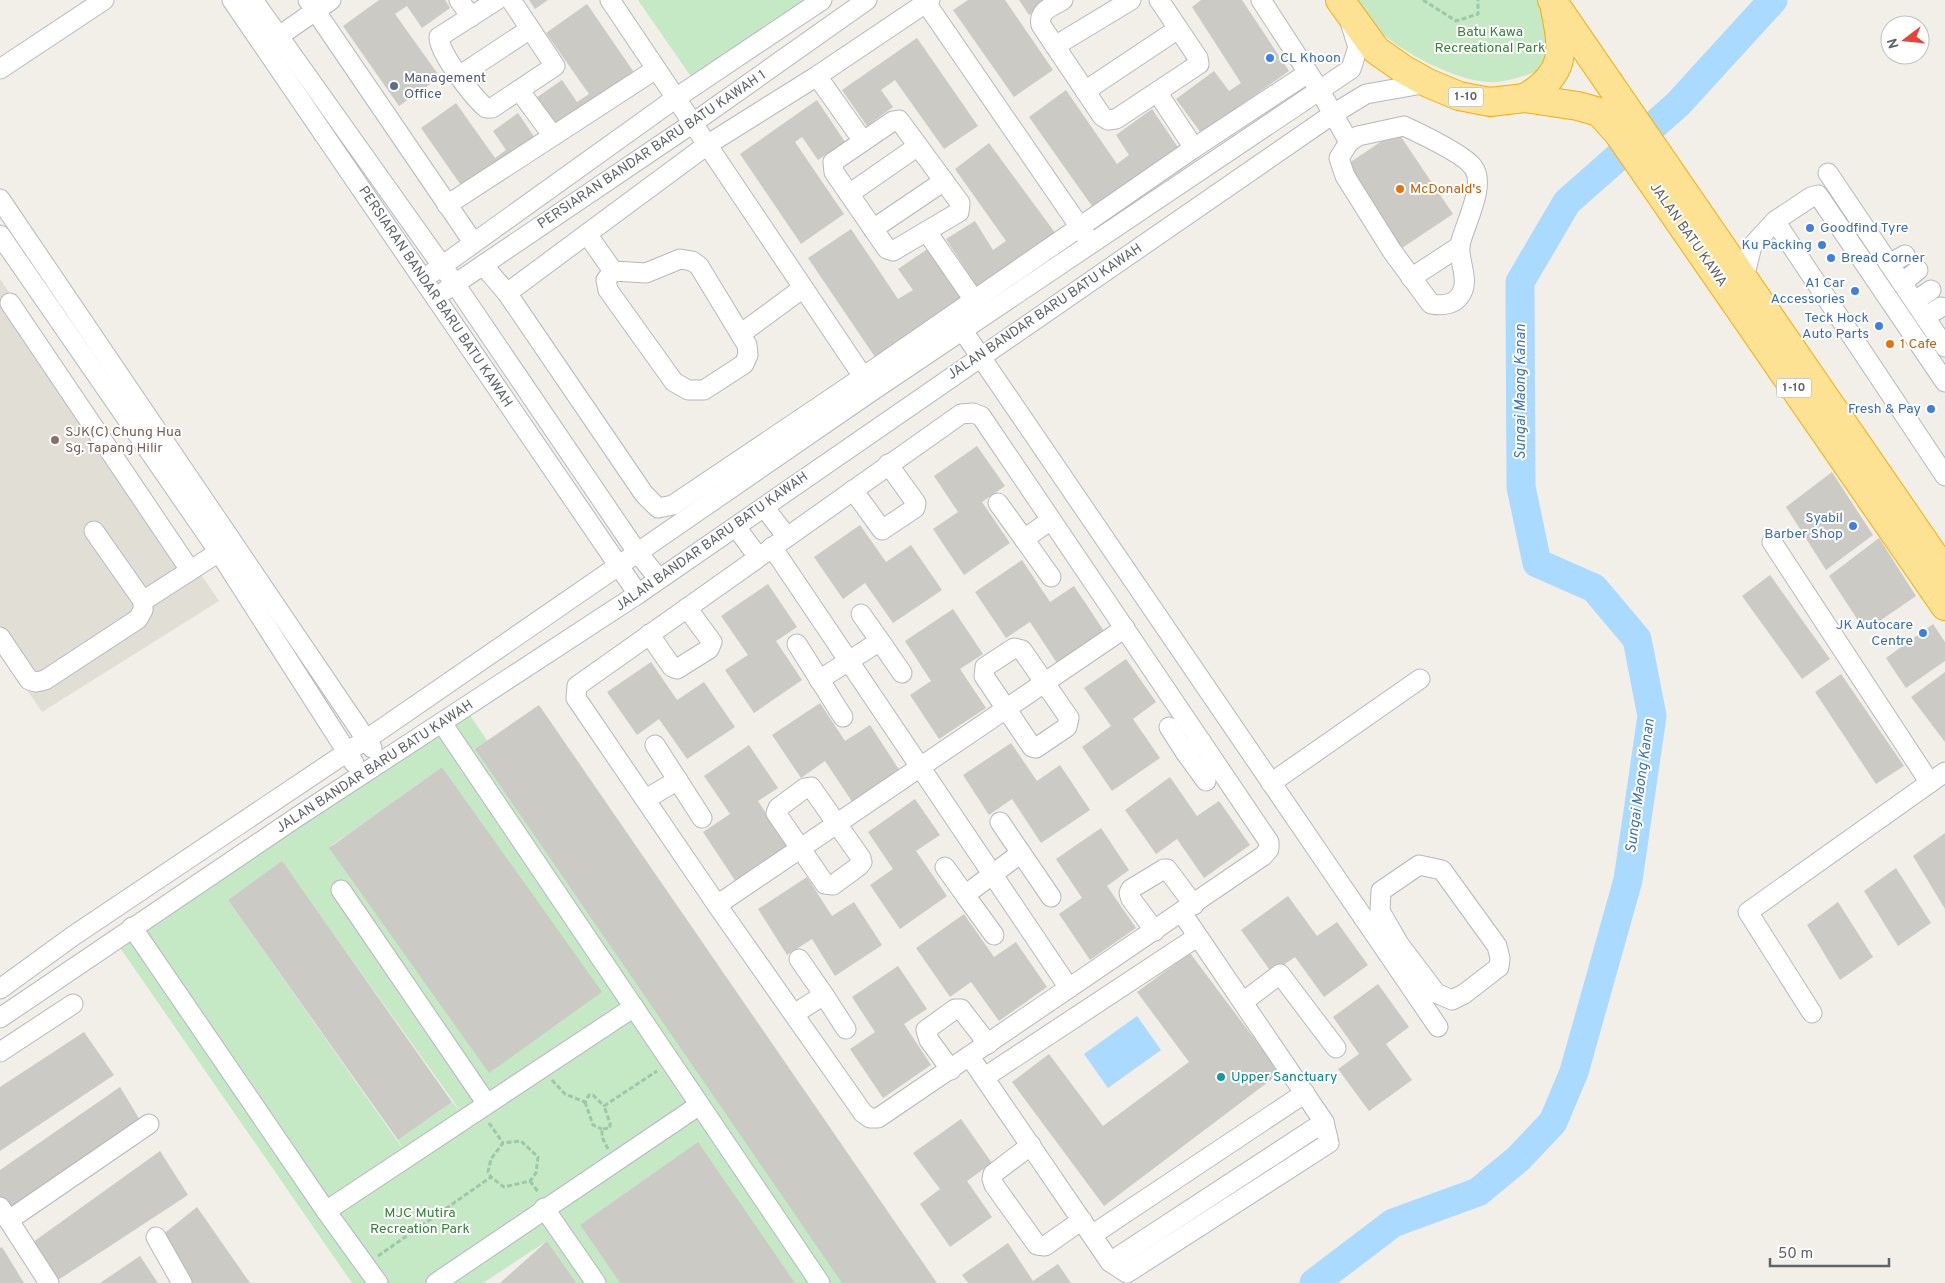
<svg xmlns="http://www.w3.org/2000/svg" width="1945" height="1283" font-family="Overpass,sans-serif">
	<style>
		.education { fill: #e1ded6 }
		.green { fill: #c5e8c5; fill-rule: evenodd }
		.water { fill: #aadaff }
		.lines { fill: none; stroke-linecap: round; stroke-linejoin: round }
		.river { stroke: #aadaff; stroke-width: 29 }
		.building { fill: #cccac5 }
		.minor-casing { stroke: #b5b8bc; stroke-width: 21 }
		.highway-casing { stroke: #f9ab00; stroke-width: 30 }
		.path { stroke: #9cc7a9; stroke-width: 3; stroke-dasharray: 5 2.5; stroke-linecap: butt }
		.minor { stroke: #fff; stroke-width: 19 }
		.highway { stroke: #fde293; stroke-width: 28 }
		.shop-dot { fill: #3f7fe0; stroke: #fff; stroke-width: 2 }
		.service-dot { fill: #5c6f8a; stroke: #fff; stroke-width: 2 }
		.food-dot { fill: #e8710a; stroke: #fff; stroke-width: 2 }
		.education-dot { fill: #8d6e63; stroke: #fff; stroke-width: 2 }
		.culture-dot { fill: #0f9aa8; stroke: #fff; stroke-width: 2 }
		.labels { text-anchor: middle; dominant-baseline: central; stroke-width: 4; stroke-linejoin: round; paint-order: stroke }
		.shield { fill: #fff; stroke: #8f9295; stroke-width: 1 }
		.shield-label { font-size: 12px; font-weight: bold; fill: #5f6368 }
		.park-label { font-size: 14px; fill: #348238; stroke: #fff }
		.shop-label { font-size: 14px; fill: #366cbe; stroke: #fff; text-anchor: end }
		.service-label { font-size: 14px; fill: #4e5e75; stroke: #fff; text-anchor: start }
		.street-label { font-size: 14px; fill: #5f6368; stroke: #fff }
		.food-label { font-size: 14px; fill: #c56008; stroke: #fff; text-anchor: start }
		.education-label { font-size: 14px; fill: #785e54; stroke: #fff; text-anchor: start }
		.culture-label { font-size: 14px; fill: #0d838f; stroke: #fff; text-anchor: start }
		.water-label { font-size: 15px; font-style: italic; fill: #4174aa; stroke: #fff }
	</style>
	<rect width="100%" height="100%" fill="#f1efe8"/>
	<path class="education" d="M0 279 219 601 42 712 0 650Z"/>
	<g class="green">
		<path d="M638 0H804L692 78Z"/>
		<path d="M1356 0H1539L1554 48 1545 69C1530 74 1514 80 1497 82 1462 85 1400 52 1376 28 1369 20 1362 9 1356 0Z"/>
		<path d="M465 708 856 1283H794L698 1143 580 1225 620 1283H575L547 1241 483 1283H352L114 939ZM442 767 601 992 551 1028 392 803ZM374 816 489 1073 332 845ZM282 862 461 1112 452 1102 398 1140 403 1149 228 900Z"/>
	</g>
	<path class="water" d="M1137 1016 1161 1050 1108 1088 1084 1054Z"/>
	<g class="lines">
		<path class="river" d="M1314 1283 1393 1223 1478 1192 1518 1159 1553 1122 1574 1072 1628 880 1652 716 1637 639 1594 588 1537 563 1521 487 1520 282 1567 202 1678 104 1773 0"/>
	</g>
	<g class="building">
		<path d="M379 0H445L450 8 422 28 407 6 395 14 440 77 399 106 343 26Z"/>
		<path d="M529 0H548L535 9Z"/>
		<path d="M968 0H1005L1053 70 1014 97 953 10Z"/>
		<path d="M1019 0H1050L1029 15Z"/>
		<path d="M1201 0H1242L1289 71 1201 133 1176 99 1214 71 1229 91 1241 83 1192 7Z"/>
		<path d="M587 4 642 84 564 139 536 98 562 80 577 102 589 94 546 33Z"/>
		<path d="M917 38 978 126 944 149 895 80 881 90 893 107 867 126 842 90Z"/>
		<path d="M1066 90 1117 164 1129 155 1116 135 1152 109 1179 149 1094 209 1029 117Z"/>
		<path d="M817 100 845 142 818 160 802 137 795 142 844 214 801 244 740 154Z"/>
		<path d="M456 103 495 158 506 150 493 131 518 113 544 151 472 201 421 128Z"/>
		<path d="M1397 131 1453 214 1402 248 1346 165Z"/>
		<path d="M989 143 1056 234 977 287 946 239 975 221 993 250 1006 241 955 169Z"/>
		<path d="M851 229 898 299 913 290 898 269 929 248 965 301 877 360 808 258Z"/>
		<path d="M977 446 1005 486 982 502 1010 543 964 575 933 529 958 512 934 476Z"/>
		<path d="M1832 472 1873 535 1826 570 1786 507Z"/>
		<path d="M860 525 886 562 911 545 942 590 893 623 865 583 843 599 814 557Z"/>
		<path d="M1879 538 1916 596 1865 631 1829 576Z"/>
		<path d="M1022 560 1050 602 1074 586 1104 631 1057 663 1030 622 1006 638 975 592Z"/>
		<path d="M1770 575 1830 659 1802 679 1742 596Z"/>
		<path d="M768 584 797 627 776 641 802 680 754 713 725 670 748 655 721 616Z"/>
		<path d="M953 609 983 654 960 669 986 708 939 739 910 695 931 681 905 641Z"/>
		<path d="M1933 624 1945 642V661L1906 688 1886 658Z"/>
		<path d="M1126 659 1156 702 1133 719 1160 758 1112 791 1082 747 1111 726 1084 688Z"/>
		<path d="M651 662 677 700 704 682 735 727 687 759 659 719 637 735 607 692Z"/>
		<path d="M1945 672V742L1911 697Z"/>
		<path d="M1841 674 1904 766 1876 784 1815 692Z"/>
		<path d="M820 703 845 741 870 725 900 771 853 803 825 761 801 778 772 735Z"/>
		<path d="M539 705 937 1283H842L475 749Z"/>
		<path d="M1011 743 1037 781 1060 765 1090 810 1041 843 1012 799 989 815 963 775Z"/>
		<path d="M749 745 778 788 758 801 788 847 736 882 703 832 730 814 704 776Z"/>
		<path d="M442 767 602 992 489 1073 329 848Z"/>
		<path d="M1170 777 1197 816 1219 801 1250 845 1204 878 1177 839 1156 854 1125 810Z"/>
		<path d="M915 799 940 835 916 851 947 896 900 929 870 885 893 869 868 832Z"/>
		<path d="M1101 828 1129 870 1107 886 1136 928 1090 960 1059 914 1082 898 1056 859Z"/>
		<path d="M1945 833V909L1913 856Z"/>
		<path d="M282 861 452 1102 398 1140 228 900Z"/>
		<path d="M1896 868 1931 923 1898 946 1864 891Z"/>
		<path d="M807 877 832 916 854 902 882 945 835 976 812 939 787 955 758 909Z"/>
		<path d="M1288 896 1317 936 1337 922 1368 965 1324 997 1295 957 1272 973 1241 930Z"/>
		<path d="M1838 902 1873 957 1840 980 1807 925Z"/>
		<path d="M964 914 994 957 1016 942 1047 987 999 1021 971 982 950 997 916 948Z"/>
		<path d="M1190 953 1280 1073 1104 1206 1012 1082 1049 1054 1103 1126 1189 1062 1137 992Z"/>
		<path d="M898 966 927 1009 904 1024 931 1065 883 1098 850 1049 875 1032 852 997Z"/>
		<path d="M1378 984 1409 1027 1386 1044 1412 1080 1369 1111 1338 1069 1359 1054 1333 1017Z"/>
		<path d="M84 1032 114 1075 0 1151V1087Z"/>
		<path d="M120 1087 143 1125 10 1213 0 1198V1170Z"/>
		<path d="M961 1119 992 1163 967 1181 992 1217 950 1247 920 1204 940 1189 913 1153Z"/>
		<path d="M698 1142 795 1283H620L580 1225Z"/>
		<path d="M160 1151 188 1195 55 1282 29 1245Z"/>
		<path d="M197 1207 250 1283H187L156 1240Z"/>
		<path d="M547 1241 576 1283H500Z"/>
		<path d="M1008 1243 1033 1281 1058 1264 1071 1283H968L962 1275Z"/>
		<path d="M2 1247 24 1283H0V1248Z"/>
		<path d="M140 1256 158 1283H100Z"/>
	</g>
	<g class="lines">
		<defs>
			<g id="minor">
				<path d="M232 0 638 594"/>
				<path d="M253 0 455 284 637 552 659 579"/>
				<path d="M308 0 473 242"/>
				<path d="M459 0 471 17"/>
				<path d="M497 0 439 37C438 52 474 98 486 108H492L555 66 511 0"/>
				<path d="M610 0 870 387"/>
				<path d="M924 0 1086 236"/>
				<path d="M1063 0C1052 7 1038 10 1041 25L1102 116 1108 120 1116 119 1199 64 1198 58 1159 0"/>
				<path d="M1261 0 1320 91 1349 142"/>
				<path d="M279 36 331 0"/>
				<path d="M1055 46 1131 0"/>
				<path d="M0 69 104 0"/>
				<path d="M459 76 530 29"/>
				<path d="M817 76 863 141"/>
				<path d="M519 90 553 136"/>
				<path d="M1085 91 1178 29"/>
				<path d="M1157 92 1194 148"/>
				<path d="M899 120 960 203 959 212 893 251 887 249 834 172 833 162 893 121Z"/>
				<path d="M1404 126C1419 133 1464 154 1473 167 1487 185 1464 225 1460 245 1458 258 1468 277 1463 290 1457 305 1444 306 1431 304L1392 251 1345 176 1339 158 1349 142 1358 136Z"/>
				<path d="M1828 173 1945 347"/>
				<path d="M849 194 918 146"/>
				<path d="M0 199 372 748"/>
				<path d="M447 205 656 69"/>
				<path d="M1775 221 1811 197 1818 195 1945 382"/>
				<path d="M873 229 944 181"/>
				<path d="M927 232 974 300"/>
				<path d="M587 234 613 271"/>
				<path d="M0 235 219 552 354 763"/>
				<path d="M680 259 692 261 699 266 747 345 748 355 744 364 704 390H688L674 382 608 290 606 280 613 271 646 273Z"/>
				<path d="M1889 264 1905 255"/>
				<path d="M483 265 507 293 644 494 658 508 673 505 863 377 1194 148 1308 73"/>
				<path d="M432 273 676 98 822 0"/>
				<path d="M1411 278 1460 246"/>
				<path d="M1744 278 1752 246 1775 221 1945 476"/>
				<path d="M1902 283 1918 270"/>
				<path d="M446 290 693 123 867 0"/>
				<path d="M507 293 707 145 817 76 930 0"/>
				<path d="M1915 301 1931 290"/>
				<path d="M10 303 190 570"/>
				<path d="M1925 317 1941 307"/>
				<path d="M963 331 1438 1027"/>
				<path d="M742 333 803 288"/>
				<path d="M973 413 981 416 1269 842V849L1263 856 878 1118H870L863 1113 717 905 576 698 577 686 961 414Z"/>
				<path d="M853 490 882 530 915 508 916 503 888 464"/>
				<path d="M998 503 1024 539 1051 520"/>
				<path d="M764 507 787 537"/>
				<path d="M736 527 758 557"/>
				<path d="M1024 539 1051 577"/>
				<path d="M1772 542 1930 783"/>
				<path d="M772 547 1069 988"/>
				<path d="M143 601 219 552"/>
				<path d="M861 614 880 641"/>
				<path d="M649 634 672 667 677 669 709 649 712 642 687 608"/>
				<path d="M0 637 29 680 36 682 45 680 138 619 143 610V601L94 531"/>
				<path d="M797 644 843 717"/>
				<path d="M1014 648 1022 650 1069 718 1067 727 1036 748 1032 747 984 676 985 667Z"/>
				<path d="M819 680 880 641 902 673"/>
				<path d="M442 723 820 1283"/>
				<path d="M1169 727 1185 752 1201 741"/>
				<path d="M655 745 702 818"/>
				<path d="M1185 752 1206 781"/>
				<path d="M1271 783 1420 679"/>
				<path d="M811 787 861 858 862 862 859 866 833 885 825 884 776 813 778 808 805 788Z"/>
				<path d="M646 799 678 780"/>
				<path d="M1000 822 1021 853"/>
				<path d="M945 867 965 895 1021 853 1051 897"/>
				<path d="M341 890 487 1104"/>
				<path d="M965 895 994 935"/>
				<path d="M717 905 1125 628"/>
				<path d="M132 927 326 1211 378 1283"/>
				<path d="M1155 931 1131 899 1129 893 1131 889 1164 869H1167L1194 905"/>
				<path d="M1387 952 1399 944 1436 993 1452 1000 1464 994 1499 967 1500 958 1497 946 1442 870 1419 865 1381 891 1380 911 1399 944"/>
				<path d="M799 959 824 995"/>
				<path d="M0 989 73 936 383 728 872 391 1351 69 1358 47 1351 25"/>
				<path d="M1243 1002 1280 974 1336 1048"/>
				<path d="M1812 1013 1748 912 1945 772"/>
				<path d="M794 1014 824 995 846 1029"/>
				<path d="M0 1018 297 817 638 594 1333 114 1366 94 1428 83"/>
				<path d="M0 1052 73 1004"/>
				<path d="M970 1057 1110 1262 1127 1273 1329 1143 1324 1122 1182 913"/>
				<path d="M951 1070 929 1040 926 1030 955 1009H961L988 1044"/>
				<path d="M985 1077 1197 937"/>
				<path d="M1031 1145 993 1174 992 1179 994 1185 1037 1245 1045 1246 1082 1220"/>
				<path d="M0 1207 49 1283"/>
				<path d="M544 1208 596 1283"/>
				<path d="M326 1211 634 1007"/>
				<path d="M9 1220 149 1124"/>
				<path d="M1092 1235 1305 1093"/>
				<path d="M156 1237 182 1283"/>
				<path d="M1110 1262 1324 1122"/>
				<path d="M436 1283 698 1106"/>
			</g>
			<g id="highway">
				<path d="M1340 0 1376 50 1403 69 1428 83 1459 96 1490 102 1525 98 1578 106 1599 112 1618 133 1945 606"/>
				<path d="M1552 0 1945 572"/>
				<path d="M1525 98C1566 73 1564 53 1555 9"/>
			</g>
		</defs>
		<use href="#minor" class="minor-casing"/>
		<use href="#highway" class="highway-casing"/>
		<g class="path">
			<path d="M1423 0 1456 21 1478 14V0"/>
			<path d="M552 1080 565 1094 585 1102 589 1095H593L604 1106"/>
			<path d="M585 1102 593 1125 602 1129"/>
			<path d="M489 1123 503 1143"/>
			<path d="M608 1149 602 1137V1129L610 1128V1123L604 1106 657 1071"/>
			<path d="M530 1181 539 1193"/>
			<path d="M378 1256 491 1177 504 1187 530 1181 536 1173 538 1157 521 1141 503 1143 491 1159 488 1172 491 1177"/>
		</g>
		<use href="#minor" class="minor"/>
		<use href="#highway" class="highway"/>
	</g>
	<g class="shop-dot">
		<circle cx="1270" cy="58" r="5"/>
		<circle cx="1810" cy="228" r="5"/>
		<circle cx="1822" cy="245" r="5"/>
		<circle cx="1831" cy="258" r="5"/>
		<circle cx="1855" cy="291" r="5"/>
		<circle cx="1879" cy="326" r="5"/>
		<circle cx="1931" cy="409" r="5"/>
		<circle cx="1853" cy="526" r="5"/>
		<circle cx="1923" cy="633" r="5"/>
	</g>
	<circle class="service-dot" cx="394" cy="86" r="5"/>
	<g class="food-dot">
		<circle cx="1400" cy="189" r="5"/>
		<circle cx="1890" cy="344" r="5"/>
	</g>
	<circle class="education-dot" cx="55" cy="440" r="5"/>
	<circle class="culture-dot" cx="1221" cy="1077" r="5"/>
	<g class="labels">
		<g class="shield">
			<rect x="1448.5" y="87.5" width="35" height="19" rx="4"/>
			<rect x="1776.5" y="378.5" width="35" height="19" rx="4"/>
		</g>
		<g class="shield-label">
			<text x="1466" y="97">1-10</text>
			<text x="1794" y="388">1-10</text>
		</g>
		<g class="park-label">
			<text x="1490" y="32">Batu Kawa<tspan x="1490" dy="16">Recreational Park</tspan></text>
			<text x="420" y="1213">MJC Mutira<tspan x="420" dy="16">Recreation Park</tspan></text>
		</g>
		<g class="shop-label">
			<text x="1280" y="58" text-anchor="start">CL Khoon</text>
			<text x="1820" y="228" text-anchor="start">Goodfind Tyre</text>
			<text x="1812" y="245">Ku Packing</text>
			<text x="1841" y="258" text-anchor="start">Bread Corner</text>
			<text x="1845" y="283">A1 Car<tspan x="1845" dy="16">Accessories</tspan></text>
			<text x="1869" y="318">Teck Hock<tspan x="1869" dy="16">Auto Parts</tspan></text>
			<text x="1921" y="409">Fresh &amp; Pay</text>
			<text x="1843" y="518">Syabil<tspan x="1843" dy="16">Barber Shop</tspan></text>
			<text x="1913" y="625">JK Autocare<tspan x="1913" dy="16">Centre</tspan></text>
		</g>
		<g class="service-label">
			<text x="404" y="78">Management<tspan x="404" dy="16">Office</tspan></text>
		</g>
		<g class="street-label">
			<text transform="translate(652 150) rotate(-34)">PERSIARAN BANDAR BARU BATU KAWAH 1</text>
			<text transform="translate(1688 235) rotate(55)">JALAN BATU KAWA</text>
			<text transform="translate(435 297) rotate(56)">PERSIARAN BANDAR BARU BATU KAWAH</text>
			<text transform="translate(1045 312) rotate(-34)">JALAN BANDAR BARU BATU KAWAH</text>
			<text transform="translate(712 542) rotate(-35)">JALAN BANDAR BARU BATU KAWAH</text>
			<text transform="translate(375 767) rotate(-33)">JALAN BANDAR BARU BATU KAWAH</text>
		</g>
		<g class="food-label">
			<text x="1410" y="189">McDonald's</text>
			<text x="1900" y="344">1 Cafe</text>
		</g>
		<g class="education-label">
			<text x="65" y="432">SJK(C) Chung Hua<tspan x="65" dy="16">Sg. Tapang Hilir</tspan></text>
		</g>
		<g class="culture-label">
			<text x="1231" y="1077">Upper Sanctuary</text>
		</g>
		<g class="water-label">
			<text transform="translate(1521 392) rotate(-90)">Sungai Maong Kanan</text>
			<text transform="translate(1641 786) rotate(-82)">Sungai Maong Kanan</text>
		</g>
	</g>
	<g transform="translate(1905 40) rotate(254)"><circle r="24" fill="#ffffff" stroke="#bfc1c3"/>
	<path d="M0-4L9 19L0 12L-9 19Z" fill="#ea4335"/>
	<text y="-8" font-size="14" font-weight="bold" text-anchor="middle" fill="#5f6368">N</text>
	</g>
	<path d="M1770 1258v8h119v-8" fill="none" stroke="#5f6368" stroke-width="2.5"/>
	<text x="1778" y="1258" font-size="15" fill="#5f6368" stroke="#ffffff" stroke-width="4" paint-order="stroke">50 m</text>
</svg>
